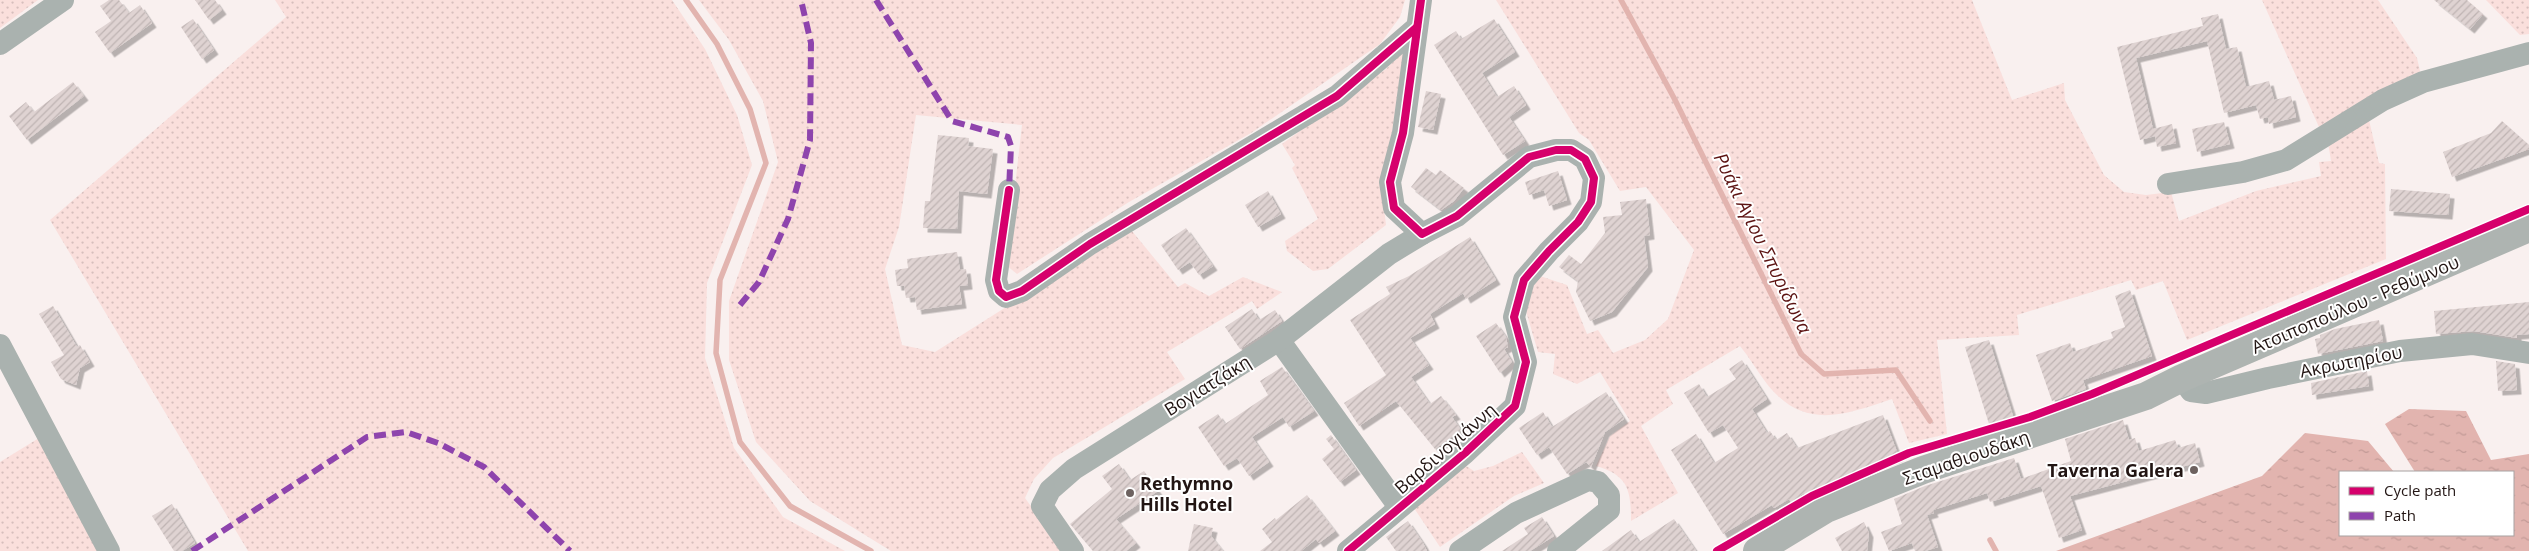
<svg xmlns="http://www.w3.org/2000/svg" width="2529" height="551" font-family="'Open Sans',sans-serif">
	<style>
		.grass { fill: url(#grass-dots) }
		.water { fill: url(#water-ripples) }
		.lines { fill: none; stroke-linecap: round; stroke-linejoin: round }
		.stream { stroke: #e2b4af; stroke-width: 5.5 }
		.building { fill: url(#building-hatch); filter: url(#shadow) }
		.minor { stroke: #aab2af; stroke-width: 22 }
		.major { stroke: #aeb4b1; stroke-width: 28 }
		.quiet { stroke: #8e44ad; stroke-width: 6; stroke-dasharray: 12 6; stroke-linecap: butt }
		.cycleway-casing { stroke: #fff; stroke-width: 11 }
		.cycleway { stroke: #d6006c; stroke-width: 8 }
		.poi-dot { fill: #6d6260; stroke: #fff; stroke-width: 2 }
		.labels { text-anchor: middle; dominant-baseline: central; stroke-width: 4; stroke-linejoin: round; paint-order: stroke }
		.street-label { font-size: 18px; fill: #221513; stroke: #fff }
		.poi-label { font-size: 18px; font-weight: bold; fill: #221513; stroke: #fff; text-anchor: end }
		.water-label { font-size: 19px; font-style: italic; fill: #5c1312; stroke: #fff }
	</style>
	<defs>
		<pattern id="grass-dots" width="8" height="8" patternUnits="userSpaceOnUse" patternTransform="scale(1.25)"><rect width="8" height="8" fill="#fadfdc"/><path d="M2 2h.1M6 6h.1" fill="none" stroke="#d6bebc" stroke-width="1.8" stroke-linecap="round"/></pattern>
		<pattern id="water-ripples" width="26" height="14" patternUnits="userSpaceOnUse" patternTransform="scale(1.25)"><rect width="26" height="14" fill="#e2b4af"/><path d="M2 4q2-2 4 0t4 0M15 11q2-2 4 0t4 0" fill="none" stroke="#c29a96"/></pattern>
		<pattern id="building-hatch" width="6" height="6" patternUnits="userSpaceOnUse" patternTransform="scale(1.25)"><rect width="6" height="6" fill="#dfd3d2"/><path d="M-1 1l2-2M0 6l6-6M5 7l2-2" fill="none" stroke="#bfb4b3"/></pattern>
		<filter id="shadow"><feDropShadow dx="4.5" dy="4.5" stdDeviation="0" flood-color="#0004"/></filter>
	</defs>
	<rect width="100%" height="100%" fill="#f9f0ef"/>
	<g class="grass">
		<path d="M0 0H38L0 28Z"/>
		<path d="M275 0H672L705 49 737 115 752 165 707 283 705 358 734 448 783 517 845 551H248L50 220 286 17Z"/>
		<path d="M699 0H1405L1400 17 1380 44 1251 133 1129 202 1017 274 1006 265 1022 125 916 115 899 227 885 269 902 345 935 352 1003 309 1127 225 1178 287 1185 283 1209 296 1243 277 1282 292 1257 309 1252 301 1167 352 1185 379 1053 458 1034 479 1025 498 1063 551H891L810 501 756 442 729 360V301L778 162 763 101 729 40Z"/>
		<path d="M1496 0H1972L2012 100 2064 83 2065 100 2104 175 2124 192 2146 195 2171 192 2179 221 2256 191 2321 176 2319 162 2331 161 2328 142 2369 120 2379 163 2385 164 2386 259 2187 340 2163 281 2136 290 2131 280 2017 315 2019 335 1937 340 1947 434 1909 443 1892 399C1844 415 1804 431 1767 384 1757 371 1750 358 1740 346L1666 390 1673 404 1641 426 1678 493 1631 521C1631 490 1628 475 1596 466L1610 436 1630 421 1600 372 1577 384 1553 374 1555 354 1538 352 1523 301 1537 275 1567 285 1587 334 1598 330 1613 353 1645 340 1668 319 1694 250 1646 187 1620 191 1589 140 1579 133Z"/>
		<path d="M2262 0H2378L2417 58 2420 71 2416 77 2319 127Z"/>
		<path d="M2486 0H2529V34L2520 35Z"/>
		<path d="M1406 48 1382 191 1386 225 1328 269 1313 271 1287 251 1285 241 1318 219 1292 168 1295 165 1282 144 1386 69Z"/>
		<path d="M39 438 100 551H0V462Z"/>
		<path d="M1522 452 1544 483 1514 496 1440 547 1414 508 1463 464 1474 471 1493 466Z"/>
	</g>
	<path class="water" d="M2409 409 2466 411 2491 460 2529 454V551H2056L2262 476 2305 433 2368 441 2394 472H2340V535H2513V472H2415L2385 424Z"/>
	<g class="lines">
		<g class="stream">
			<path d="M686 0 717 44 750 109 766 163 720 280 716 353 740 442 790 506 871 551"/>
			<path d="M1621 0 1674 98 1801 354 1824 374 1896 370 1930 421"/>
			<path d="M1990 540 1996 551"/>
		</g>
	</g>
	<g class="building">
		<path d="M109 0H119L129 13 140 5 152 23 110 53 95 32 111 21 100 6Z"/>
		<path d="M195 0H215L222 10 209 20Z"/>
		<path d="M2434 0H2467L2483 14 2470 29Z"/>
		<path d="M2218 14 2226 49 2237 47 2246 87 2269 81 2274 100 2291 96 2296 117 2269 124 2268 117 2260 119 2256 105 2224 113 2207 41 2136 58 2153 129 2172 124 2176 143 2157 147 2155 136 2140 140 2117 47 2203 26 2201 18Z"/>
		<path d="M193 19 214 50 202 59 181 27Z"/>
		<path d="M1494 19 1515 52 1482 73 1497 97 1514 86 1526 105 1509 117 1525 141 1503 155 1434 45 1456 31 1461 39Z"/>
		<path d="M73 82 84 96 27 140 9 116 26 102 34 112Z"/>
		<path d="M1426 91 1441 94 1433 130 1418 127Z"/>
		<path d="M2502 121 2529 145V149L2452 177 2443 152 2491 133Z"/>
		<path d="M2224 122 2230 144 2197 152 2192 129Z"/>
		<path d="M938 135 969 138 968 146 993 149 987 194 959 191 957 229 923 228 925 201H930Z"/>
		<path d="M1426 168 1436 175 1440 170 1464 188 1454 201 1441 210 1411 187Z"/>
		<path d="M1558 171 1567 200 1549 206 1544 190 1529 195 1525 182Z"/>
		<path d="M2391 189 2450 194 2448 215 2389 211Z"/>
		<path d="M1268 191 1281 214 1258 227 1245 205Z"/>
		<path d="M1646 199 1650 235 1644 236 1648 267 1612 312 1590 321 1576 292 1578 281 1559 267 1569 255 1581 264 1605 233 1603 217 1622 215 1620 202Z"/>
		<path d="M1186 228 1213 266 1199 275 1190 262 1178 270 1161 245Z"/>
		<path d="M1470 237 1496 280 1466 299 1463 293 1430 314 1435 324 1410 338 1429 365 1411 377 1430 404 1441 396 1456 415 1452 417 1461 430 1435 449 1396 401 1359 426 1344 403 1386 375 1350 320 1390 294 1386 287 1409 276Z"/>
		<path d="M957 252 960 270 966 269 968 285 959 286 962 304 917 310 915 297 906 298 904 286H897L895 270 908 268 907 259Z"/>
		<path d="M2130 290 2152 356 2083 380 2086 389 2052 401 2036 355 2070 343 2073 352 2113 338 2111 332 2125 327 2115 296Z"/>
		<path d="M2529 302V334L2517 335V338L2474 331 2436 334 2434 311Z"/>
		<path d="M53 306 77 347 80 345 90 362 80 368 76 385 61 379 51 362 64 355 39 314Z"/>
		<path d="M1252 309 1259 320 1275 310 1282 321 1240 349 1225 327Z"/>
		<path d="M2379 320 2383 341 2318 354 2315 339 2320 338V335L2335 329Z"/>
		<path d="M1496 323 1506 337 1508 347 1504 349 1512 362 1500 373 1476 336Z"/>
		<path d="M1989 340 2013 416 1989 424 1965 347Z"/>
		<path d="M1742 360 1767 399 1752 409 1767 433 1770 431 1776 440 1787 433 1797 448 1883 415 1899 457 1818 488 1806 495 1804 493 1791 502 1789 499 1774 508 1772 505 1723 534 1671 450 1696 434 1714 463 1738 448 1723 425 1709 433 1684 393 1699 384 1707 397 1736 379 1729 369Z"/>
		<path d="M2496 361 2515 364 2517 390 2498 391Z"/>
		<path d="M1282 367 1314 411 1289 427 1283 417 1252 437 1269 462 1249 476 1237 458 1224 466 1198 427 1218 414 1225 424 1268 395 1260 381Z"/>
		<path d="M2367 371 2369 386 2312 395 2311 383Z"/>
		<path d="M1606 392 1624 419 1605 432 1591 467 1586 462 1567 474 1549 447 1537 455 1519 428 1543 412 1552 427Z"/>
		<path d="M2123 420 2129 440 2135 438 2139 451 2175 440 2178 448 2195 443 2200 462 2070 496 2082 530 2059 538 2041 486 1990 502 1987 493 1933 510 1934 513 1927 515 1938 547 1925 551H1915L1912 543 1889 551 1881 532 1902 524 1894 499 1925 486 2014 458 2021 479 2071 461 2065 439Z"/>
		<path d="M1331 435 1356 470 1340 482 1322 459 1334 449 1326 439Z"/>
		<path d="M1119 464 1130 480 1144 471 1158 491 1116 519 1136 543 1126 551H1093L1070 524 1112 489 1102 476Z"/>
		<path d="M1307 495 1335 531 1319 543 1316 539 1301 551H1260L1272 542 1262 529 1275 518 1276 520Z"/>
		<path d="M172 504 195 543 182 551H174L152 516Z"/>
		<path d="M1542 517 1554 536 1530 551H1502L1528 534 1524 528Z"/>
		<path d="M1674 519 1696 551H1602L1631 530 1639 542Z"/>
		<path d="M1408 521 1423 543 1427 551H1396L1386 537Z"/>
		<path d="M1864 522 1869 533 1867 551H1842L1835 538Z"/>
		<path d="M1194 524 1213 528 1211 536 1223 551H1188Z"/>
	</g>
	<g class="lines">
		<g class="minor">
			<path d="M0 44 63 0"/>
			<path d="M2168 184 2243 172 2286 160 2383 100 2423 82 2529 53"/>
			<path d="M1009 190 996 280 999 291 1006 297 1022 291 1090 244 1337 96 1417 27"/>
			<path d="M1279 340 1399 507"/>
			<path d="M0 345 109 551"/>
			<path d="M2182 378 2191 391 2206 393 2268 378 2400 351 2472 344 2529 353"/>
			<path d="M1073 551 1042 506 1050 490 1074 469 1279 340 1389 254 1422 234"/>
			<path d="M1348 551 1465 453 1515 406 1526 362 1514 317 1524 280 1549 251 1578 222 1591 202 1594 178 1585 159 1571 150H1556L1529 157 1457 216 1422 234 1394 208 1390 182 1403 133 1421 0"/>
			<path d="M1460 551 1516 513 1588 480 1598 482 1609 495V510L1558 551"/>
		</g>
		<path class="major" d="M1757 551 1826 509 1923 470 2146 396 2182 378 2529 228"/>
		<g class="quiet">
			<path d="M876 0 952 121 1008 137 1011 146 1009 190"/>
			<path d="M740 305 759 282 788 219 810 140 811 43 801 0"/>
			<path d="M192 551 367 437 406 432 438 443 484 467 570 551"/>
		</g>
		<defs>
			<g id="cycleway">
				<path d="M1009 190 996 280 999 291 1006 297 1022 291 1090 244 1337 96 1417 27"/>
				<path d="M1348 551 1465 453 1515 406 1526 362 1514 317 1524 280 1549 251 1578 222 1591 202 1594 178 1585 159 1571 150H1556L1529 157 1457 216 1422 234 1394 208 1390 182 1403 133 1421 0"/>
				<path d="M1717 551 1812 496 1909 453 2030 417 2092 394 2529 209"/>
			</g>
		</defs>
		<use href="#cycleway" class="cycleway-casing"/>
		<use href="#cycleway" class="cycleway"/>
	</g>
	<g class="poi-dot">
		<circle cx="2194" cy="470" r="5"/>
		<circle cx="1130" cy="493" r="5"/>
	</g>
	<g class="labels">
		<g class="street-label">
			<text transform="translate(2355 304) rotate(-23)">Ατσιποπούλου - Ρεθύμνου</text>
			<text transform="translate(2351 361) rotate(-11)">Ακρωτηρίου</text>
			<text transform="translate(1207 385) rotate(-32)">Βογιατζάκη</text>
			<text transform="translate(1445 448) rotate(-41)">Βαρδινογιάννη</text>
			<text transform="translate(1966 457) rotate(-19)">Σταμαθιουδάκη</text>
		</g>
		<g class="poi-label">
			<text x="2184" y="470">Taverna Galera</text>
			<text x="1140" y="483" text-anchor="start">Rethymno<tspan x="1140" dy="21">Hills Hotel</tspan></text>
		</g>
		<g class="water-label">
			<text transform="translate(1763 243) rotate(64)">Ρυάκι Αγίου Σπυρίδωνα</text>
		</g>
	</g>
	<rect x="2339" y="471" width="175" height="65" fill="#ffffff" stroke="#a7a1a1"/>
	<rect x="2349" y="487" width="25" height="8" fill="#d6006c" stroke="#a7a1a1"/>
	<text x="2384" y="496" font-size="15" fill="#221513">Cycle path</text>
	<rect x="2349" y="512" width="25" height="8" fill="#8e44ad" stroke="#a7a1a1"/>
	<text x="2384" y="521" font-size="15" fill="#221513">Path</text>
</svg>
